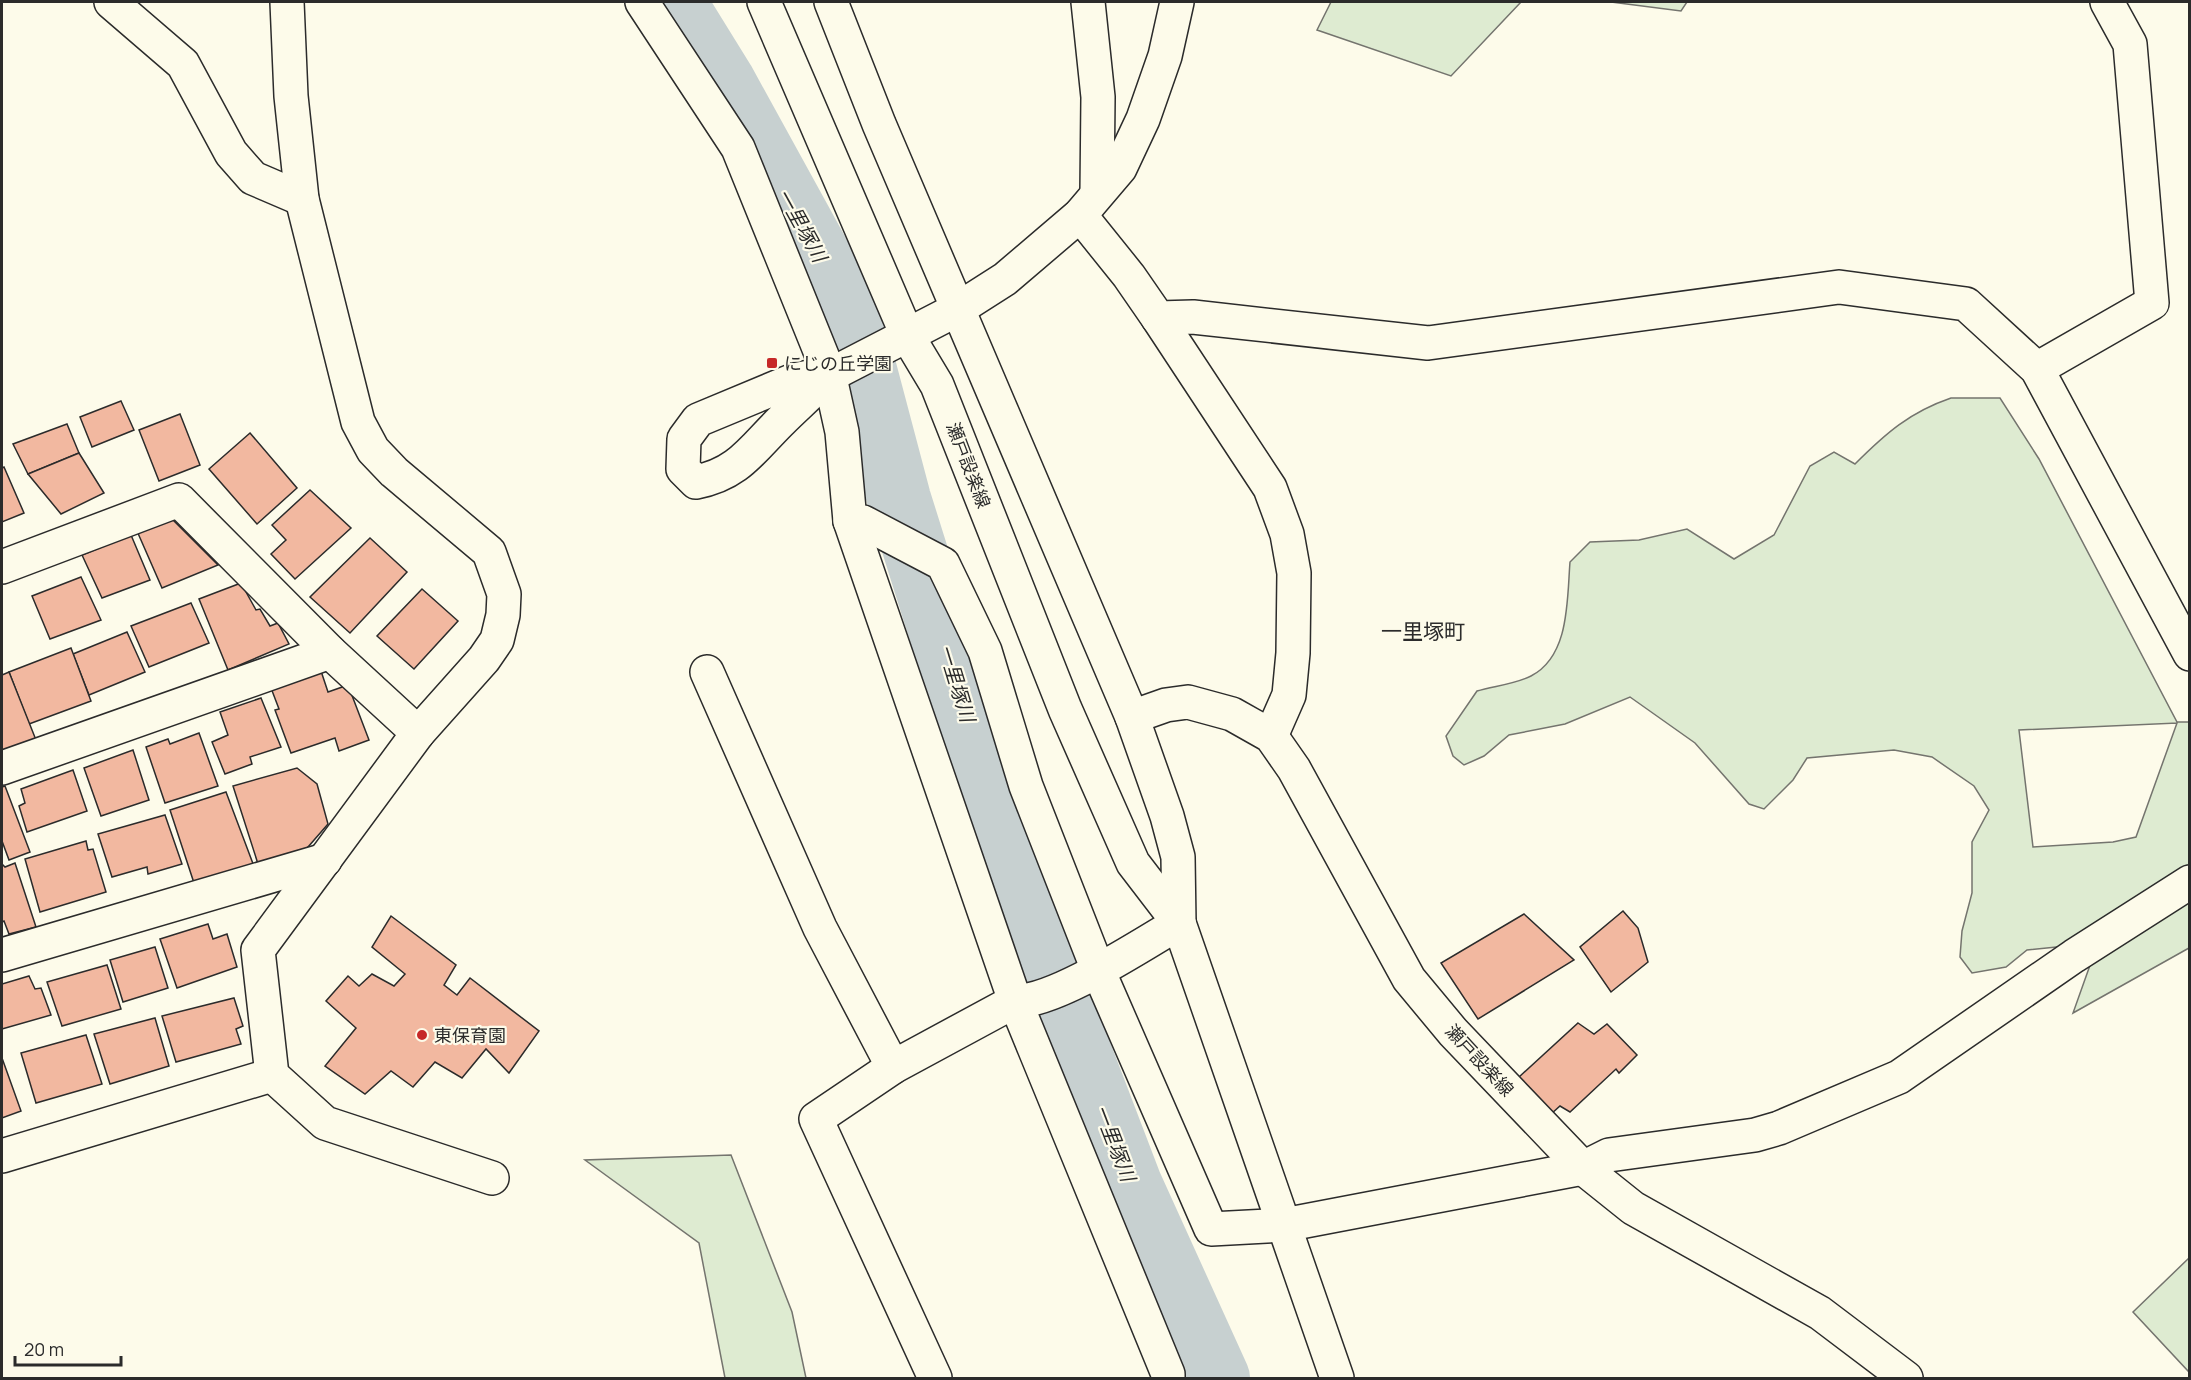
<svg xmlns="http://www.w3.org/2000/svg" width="2191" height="1380" font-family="Manrope,'Noto Sans JP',sans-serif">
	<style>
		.green { fill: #deebd1; stroke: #74746e; stroke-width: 1.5; fill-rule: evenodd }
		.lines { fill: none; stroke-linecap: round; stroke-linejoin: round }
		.river { stroke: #c7d0d0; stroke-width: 64 }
		.building { fill: #f2b8a0; stroke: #2b2b2b; stroke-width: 1.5 }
		.minor-casing { stroke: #2b2b2b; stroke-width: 36 }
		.major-casing { stroke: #2b2b2b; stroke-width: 36 }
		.minor { stroke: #fdfbea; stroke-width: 33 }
		.major { stroke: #fdfbea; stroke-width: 33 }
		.poi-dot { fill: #c62828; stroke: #fdfbea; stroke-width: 2 }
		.labels { text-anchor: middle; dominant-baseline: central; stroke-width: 4.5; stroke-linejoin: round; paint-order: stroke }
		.poi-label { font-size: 18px; fill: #2b2b2b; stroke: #fdfbea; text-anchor: start }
		.street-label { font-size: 18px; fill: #2b2b2b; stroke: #fdfbea }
		.water-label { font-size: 20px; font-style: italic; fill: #2b2b2b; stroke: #fdfbea }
		.quarter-label { font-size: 21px; fill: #2b2b2b; stroke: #fdfbea }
	</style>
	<rect width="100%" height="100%" fill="#fdfbea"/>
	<g class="green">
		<path d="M1331 2H1521L1451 76 1317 30Z"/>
		<path d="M1611 2H1687L1681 11Z"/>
		<path d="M1951 398H2000L2039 459 2177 722H2189V948L2073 1013 2105 923 2076 945 2027 950 2006 967 1972 973 1960 957 1962 931 1972 893V842L1989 810 1974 786 1932 757 1894 750 1807 758 1793 780 1764 809 1749 804 1695 743 1630 697 1565 724 1509 735 1484 756 1464 765 1453 756 1446 736 1477 691C1494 686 1515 684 1531 676 1570 656 1567 599 1570 562L1590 542 1639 540 1687 529 1734 559 1774 535 1810 466 1834 452 1855 464C1886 433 1910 412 1951 398ZM2177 723 2136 837 2113 842 2033 847 2019 730Z"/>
		<path d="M731 1155 792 1312 806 1378H725L699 1243 585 1160Z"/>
		<path d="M2189 1258V1372L2133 1312Z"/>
	</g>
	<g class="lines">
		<path class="river" d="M674 2 723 81 849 310 899 499 1038 943 1130 1184 1218 1378"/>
	</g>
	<g class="building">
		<path d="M121 401 134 430 92 447 80 417Z"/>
		<path d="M180 414 200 465 159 481 139 430Z"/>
		<path d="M67 424 79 453 28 474 13 444Z"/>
		<path d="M250 433 297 488 257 524 209 469Z"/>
		<path d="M79 453 104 493 61 514 28 474Z"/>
		<path d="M4 467 24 513 2 522V468Z"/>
		<path d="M310 490 351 528 295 579 271 554 286 540 272 525Z"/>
		<path d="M172 519 218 565 162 588 137 531Z"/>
		<path d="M131 535 150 580 102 598 82 555Z"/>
		<path d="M370 538 407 572 350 633 310 597Z"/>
		<path d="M81 577 101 620 50 639 32 596Z"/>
		<path d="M241 583 256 610 260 609 270 626 278 623 289 644 228 670 199 599Z"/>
		<path d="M422 589 458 621 414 669 377 636Z"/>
		<path d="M191 603 209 643 149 667 131 626Z"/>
		<path d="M127 632 145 672 89 695 73 654Z"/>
		<path d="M71 648 91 701 29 724 9 672Z"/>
		<path d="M321 671 328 692 348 685 369 740 339 751 335 738 291 753 275 710 279 709 271 688Z"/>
		<path d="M9 672 36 740 2 753V675Z"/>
		<path d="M261 698 281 747 250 757 252 764 225 774 212 742 228 735 220 712Z"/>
		<path d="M199 733 218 786 165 803 146 747 168 739 170 744Z"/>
		<path d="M133 750 149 800 101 816 84 768Z"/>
		<path d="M297 768 317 784 328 824 301 855 259 867 233 786Z"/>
		<path d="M73 770 87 811 27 832 19 806 25 803 21 789Z"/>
		<path d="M5 786 30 852 9 860 2 841V787Z"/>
		<path d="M226 792 255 869 195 886 170 810Z"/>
		<path d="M165 815 182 864 148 874 147 867 112 877 98 834Z"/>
		<path d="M86 841 88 850 93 849 106 892 40 912 25 859Z"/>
		<path d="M15 863 36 927 9 934 4 921 2 922V864L5 867Z"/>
		<path d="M1623 911 1638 928 1648 962 1611 992 1580 947Z"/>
		<path d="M1524 914 1574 960 1478 1019 1441 963Z"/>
		<path d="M391 916 456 965 444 985 457 995 470 978 539 1031 509 1073 486 1049 462 1078 435 1062 413 1087 391 1071 365 1094 325 1066 356 1028 326 1001 348 976 359 986 372 974 394 986 405 974 372 947Z"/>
		<path d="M208 924 213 939 227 934 237 967 177 988 160 939Z"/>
		<path d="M155 947 168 988 123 1002 110 960Z"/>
		<path d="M107 965 121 1009 62 1026 47 982Z"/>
		<path d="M29 976 35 989 41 988 51 1015 2 1029V984Z"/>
		<path d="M234 998 243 1026 236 1029 241 1044 176 1062 162 1016Z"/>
		<path d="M155 1018 169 1066 110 1084 94 1034Z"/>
		<path d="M1578 1023 1594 1034 1607 1024 1637 1055 1619 1073 1616 1069 1570 1112 1560 1106 1550 1115 1519 1077Z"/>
		<path d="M86 1035 102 1084 36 1103 21 1053Z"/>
		<path d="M2 1058 21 1111 2 1118Z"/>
	</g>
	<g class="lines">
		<defs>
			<g id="minor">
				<path d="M111 2 183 64 231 153 253 178 302 199"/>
				<path d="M287 2 291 96 302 199 358 422 373 450 394 472 489 552 504 594 503 615 497 640 484 659 418 733 258 950 272 1075 325 1123 492 1178"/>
				<path d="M642 2 738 148 829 373 842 432 850 521 1015 1001 1168 1374V1378"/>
				<path d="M1088 2 1098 97 1097 193"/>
				<path d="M1080 215 1129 276 1158 318 1193 317 1428 343 1839 287 1966 304 2037 369 2190 654"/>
				<path d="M1158 318 1270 488 1287 534 1294 573 1293 653 1289 695 1271 736"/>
				<path d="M2037 369 2152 303 2130 44 2107 2"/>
				<path d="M829 373C815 390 798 404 782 420 753 448 739 474 696 482L683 469 684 439 698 420 794 380 836 372 958 309 1005 279 1080 215 1120 168 1143 119 1165 56 1177 2"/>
				<path d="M850 521 863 522 943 564 985 651 1026 786 1098 970 1211 1229 1284 1225 1583 1168 1609 1155 1755 1135 1779 1128 1899 1077 2074 956 2190 882"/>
				<path d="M2 567 179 500 330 652 418 733"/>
				<path d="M707 672 820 928 893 1067"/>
				<path d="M2 768 330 652"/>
				<path d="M2 955 325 860"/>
				<path d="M2 1156 272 1075"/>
				<path d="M935 1378 816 1119 893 1067 1015 1001C1054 1003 1143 944 1179 923"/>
			</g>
			<g id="major">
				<path d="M764 2 907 335 937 385 1065 709 1133 863 1179 923 1337 1378"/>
				<path d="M831 2 879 124 1132 717 1167 816 1178 857 1179 923"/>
				<path d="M1132 717 1166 705 1188 702 1232 714 1271 736 1294 769 1409 979 1453 1032 1583 1168 1633 1208 1820 1313 1906 1378"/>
			</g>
		</defs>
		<use href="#minor" class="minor-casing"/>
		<use href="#major" class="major-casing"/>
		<use href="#minor" class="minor"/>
		<use href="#major" class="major"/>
	</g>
	<g class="poi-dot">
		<rect x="766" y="357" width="12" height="12" rx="3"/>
		<circle cx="422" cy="1035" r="6"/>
	</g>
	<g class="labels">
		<g class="poi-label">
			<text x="784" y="363">にじの丘学園</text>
			<text x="434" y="1035">東保育園</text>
		</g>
		<g class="street-label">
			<text transform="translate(969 465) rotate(69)">瀬戸設楽線</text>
			<text transform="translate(1480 1060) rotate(47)">瀬戸設楽線</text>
		</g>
		<g class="water-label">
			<text transform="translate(802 225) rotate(61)">一里塚川</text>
			<text transform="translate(957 683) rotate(73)">一里塚川</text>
			<text transform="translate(1115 1143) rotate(69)">一里塚川</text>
		</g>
		<g class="quarter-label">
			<text x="1423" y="631">一里塚町</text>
		</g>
	</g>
	<rect width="2191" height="1380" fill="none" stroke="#2b2b2b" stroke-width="6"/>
	<path d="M15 1356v9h106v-9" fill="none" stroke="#2b2b2b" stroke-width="3"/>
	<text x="24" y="1356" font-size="18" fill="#2b2b2b" stroke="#fdfbea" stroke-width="4.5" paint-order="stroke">20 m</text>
</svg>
